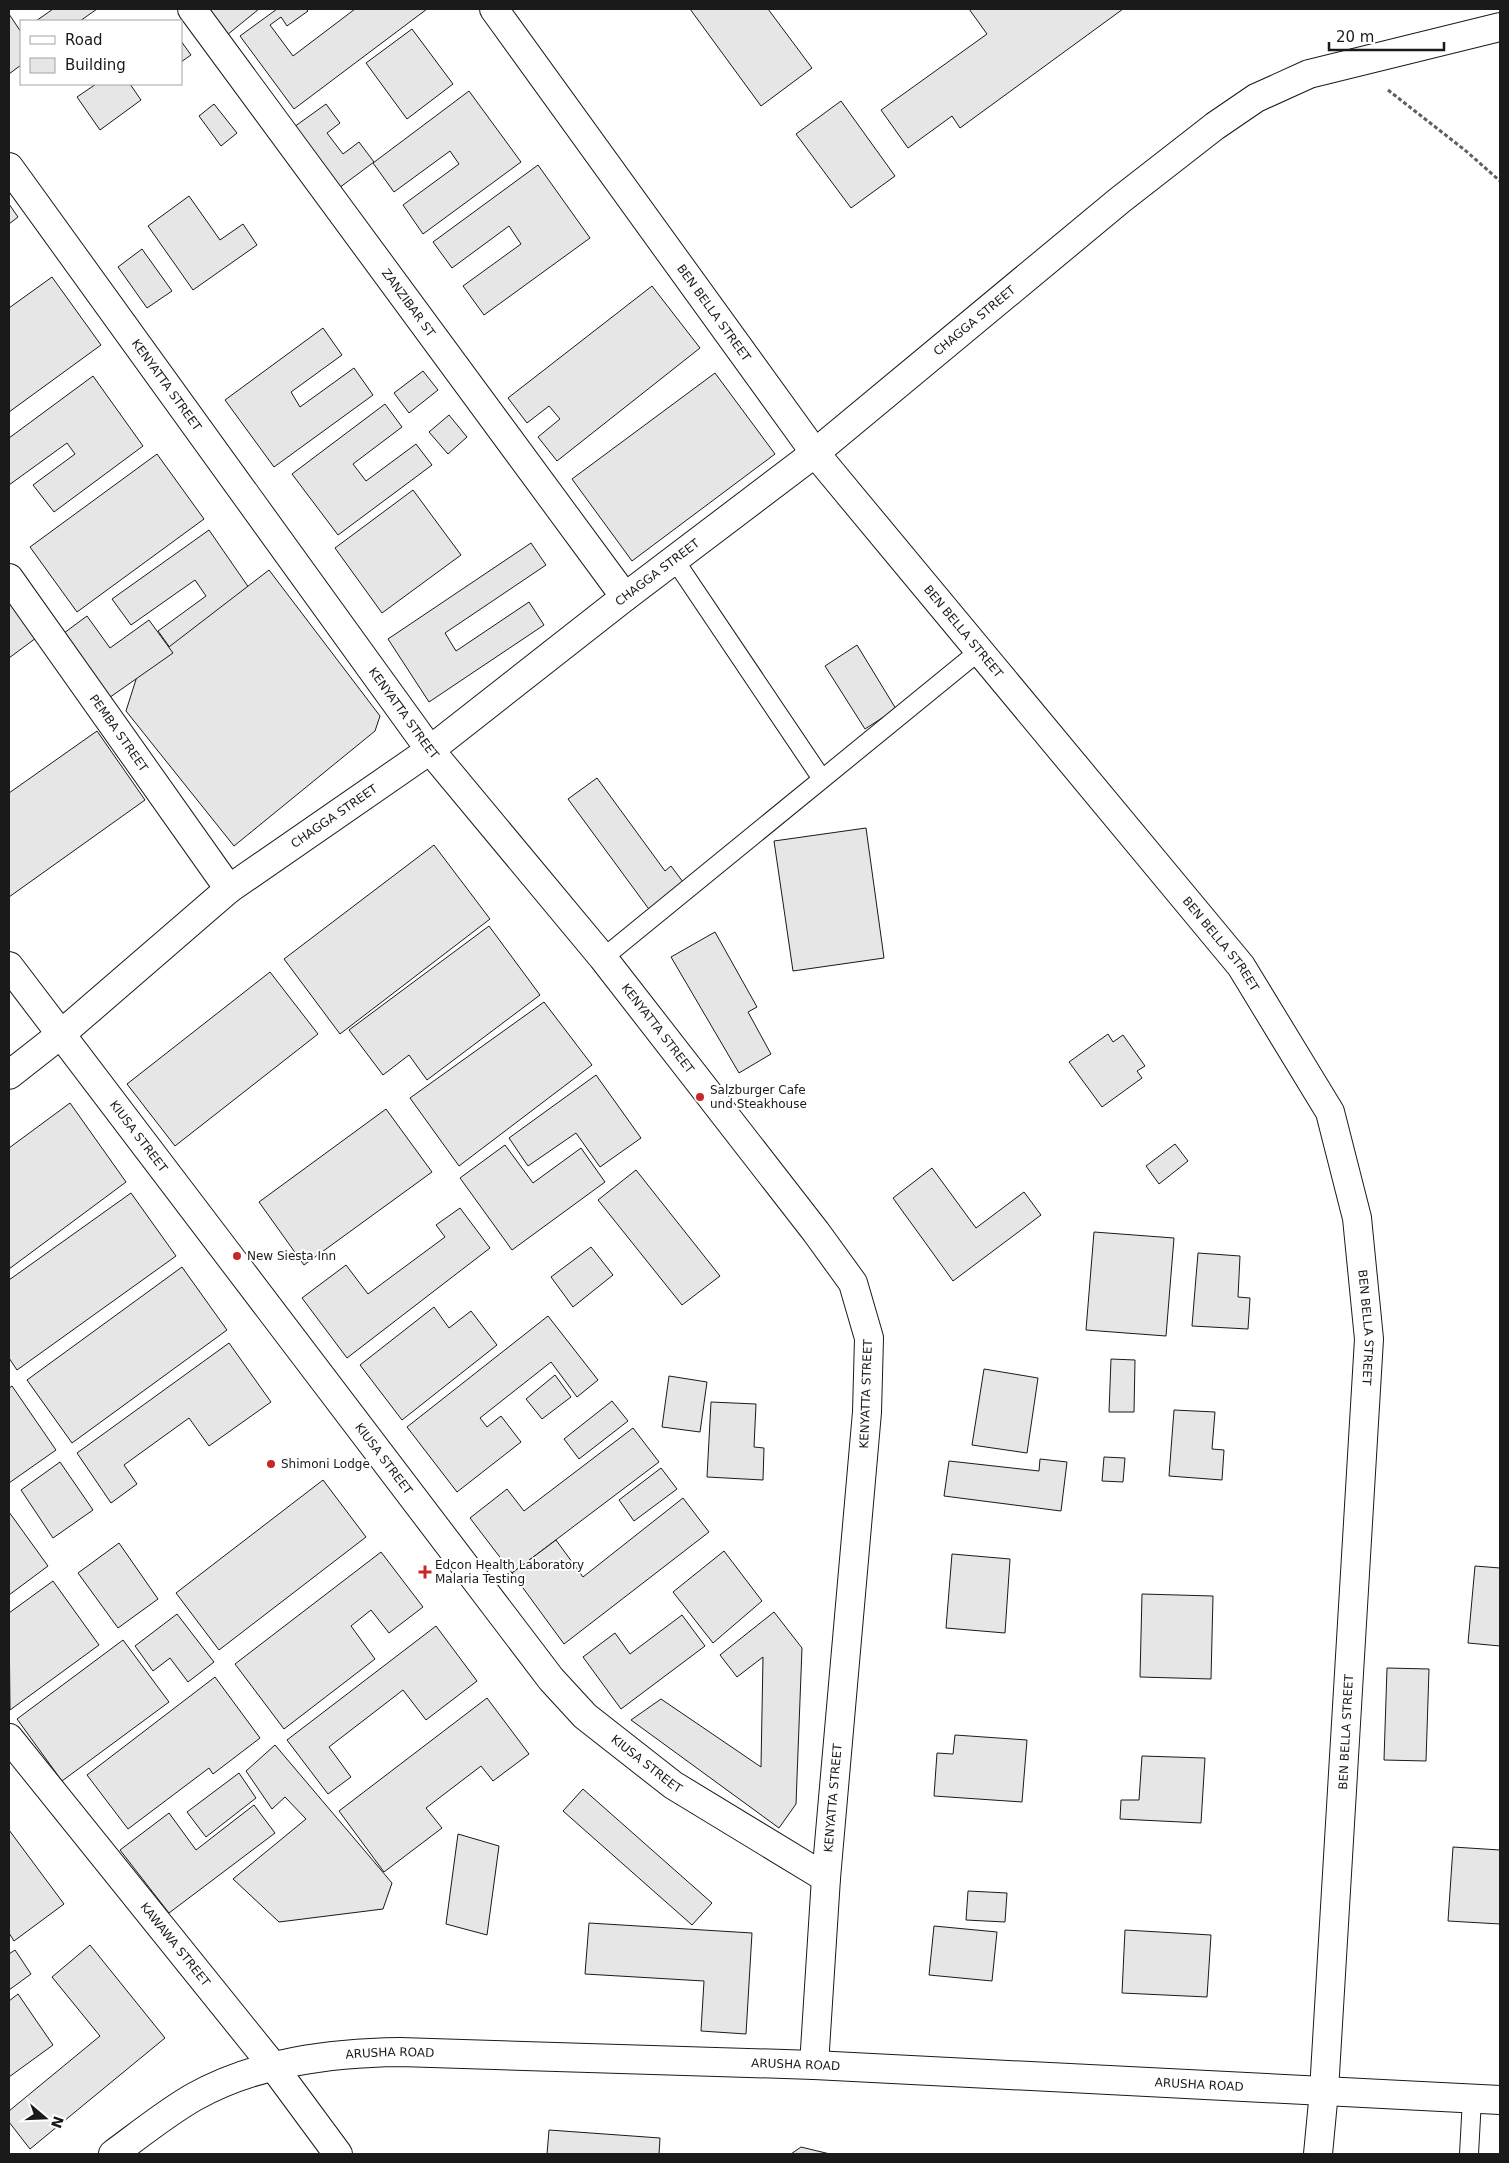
<svg xmlns="http://www.w3.org/2000/svg" width="1509" height="2163" font-family="'DejaVu Sans',sans-serif">
	<style>
		.building { fill: #e6e6e6; stroke: #1a1a1a }
		.lines { fill: none; stroke-linecap: round; stroke-linejoin: round }
		.lane-casing { stroke: #1a1a1a; stroke-width: 20 }
		.street-casing { stroke: #1a1a1a; stroke-width: 30 }
		.secondary-casing { stroke: #1a1a1a; stroke-width: 30 }
		.path { stroke: #5f5f5f; stroke-width: 3; stroke-dasharray: 4 2.5; stroke-linecap: butt }
		.lane { stroke: #fff; stroke-width: 18 }
		.street { stroke: #fff; stroke-width: 28 }
		.secondary { stroke: #fff; stroke-width: 28 }
		.poi-dot { fill: #c62828; stroke: #fff; stroke-width: 2 }
		.labels { text-anchor: middle; dominant-baseline: central; stroke-width: 4; stroke-linejoin: round; paint-order: stroke }
		.street-label { font-size: 12px; fill: #1a1a1a; stroke: #fff }
		.poi-label { font-size: 12px; fill: #1a1a1a; stroke: #fff; text-anchor: start }
	</style>
	<rect width="100%" height="100%" fill="#fff"/>
	<g class="building">
		<path d="M53 9H97L80 21H36Z"/>
		<path d="M206 9H259L227 35Z"/>
		<path d="M277 9H306L308 11 287 26 281 17 270 25 293 56 355 9H427L294 109 240 36Z"/>
		<path d="M690 9H768L812 68 761 106Z"/>
		<path d="M969 9H1123L960 128 952 116 908 148 881 110 987 34Z"/>
		<path d="M9 14 21 32V65L9 74Z"/>
		<path d="M412 29 453 84 407 119 366 63Z"/>
		<path d="M181 41 191 55 181 62Z"/>
		<path d="M96 84H130L141 100 100 130 77 97Z"/>
		<path d="M469 91 521 162 423 234 403 205 459 164 450 151 394 192 373 163Z"/>
		<path d="M841 101 895 176 851 208 796 134Z"/>
		<path d="M214 104 237 133 221 146 199 116Z"/>
		<path d="M326 104 340 123 327 133 343 154 359 142 374 162 339 188 294 127Z"/>
		<path d="M538 165 590 238 484 315 463 286 521 244 509 226 452 268 433 242Z"/>
		<path d="M189 196 220 240 243 224 257 245 193 290 148 226Z"/>
		<path d="M9 204 18 217 9 224Z"/>
		<path d="M142 249 172 291 147 308 118 267Z"/>
		<path d="M52 277 101 345 9 412V308Z"/>
		<path d="M652 286 700 348 557 461 538 437 560 419 549 406 527 423 508 398Z"/>
		<path d="M323 328 342 355 291 392 300 407 354 368 373 395 274 467 225 400Z"/>
		<path d="M423 371 438 390 409 413 394 393Z"/>
		<path d="M715 373 775 454 632 561 572 479Z"/>
		<path d="M93 376 143 446 54 512 33 485 75 454 67 443 9 485V438Z"/>
		<path d="M385 404 402 427 353 464 366 481 416 444 432 465 338 535 292 474Z"/>
		<path d="M449 415 467 437 448 454 429 432Z"/>
		<path d="M157 454 204 519 77 612 30 547Z"/>
		<path d="M413 490 461 555 382 613 335 548Z"/>
		<path d="M209 530 256 598 176 656 158 631 206 596 195 580 131 625 112 599Z"/>
		<path d="M531 543 546 565 445 633 456 651 529 602 544 625 429 702 388 639Z"/>
		<path d="M269 570 380 716 375 731 234 846 126 711 139 670Z"/>
		<path d="M9 600 36 638 9 658Z"/>
		<path d="M87 616 110 648 149 620 173 653 106 700 60 636Z"/>
		<path d="M857 645 896 709 865 729 825 666Z"/>
		<path d="M97 731 145 800 9 897V793Z"/>
		<path d="M597 778 665 871 671 866 686 886 651 912 568 799Z"/>
		<path d="M866 828 884 958 793 971 774 841Z"/>
		<path d="M434 845 490 919 340 1034 284 959Z"/>
		<path d="M489 926 540 995 427 1080 409 1055 383 1075 349 1030Z"/>
		<path d="M715 932 757 1007 748 1012 771 1054 739 1073 671 957Z"/>
		<path d="M270 972 318 1034 175 1146 127 1084Z"/>
		<path d="M544 1002 592 1065 459 1166 410 1098Z"/>
		<path d="M1108 1034 1113 1042 1123 1035 1145 1066 1137 1071 1142 1078 1102 1107 1069 1062Z"/>
		<path d="M596 1075 641 1138 600 1167 576 1133 528 1166 509 1138Z"/>
		<path d="M70 1103 126 1182 9 1269V1148Z"/>
		<path d="M386 1109 432 1172 304 1265 259 1202Z"/>
		<path d="M1175 1144 1188 1161 1159 1184 1146 1166Z"/>
		<path d="M505 1145 533 1183 581 1148 605 1182 512 1250 460 1178Z"/>
		<path d="M932 1168 976 1228 1024 1192 1041 1215 953 1281 893 1198Z"/>
		<path d="M636 1170 720 1276 682 1305 598 1200Z"/>
		<path d="M131 1193 176 1256 17 1370 9 1358V1280Z"/>
		<path d="M460 1208 490 1248 347 1358 302 1298 346 1265 368 1294 445 1237 436 1225Z"/>
		<path d="M1094 1232 1174 1238 1166 1336 1086 1330Z"/>
		<path d="M591 1247 613 1275 573 1307 551 1277Z"/>
		<path d="M1198 1253 1240 1256 1238 1297 1250 1298 1248 1329 1192 1326Z"/>
		<path d="M182 1267 227 1330 72 1443 27 1380Z"/>
		<path d="M434 1307 449 1328 471 1311 497 1345 402 1420 360 1365Z"/>
		<path d="M548 1316 598 1380 577 1397 551 1362 480 1418 487 1427 501 1416 521 1442 457 1492 407 1427Z"/>
		<path d="M229 1343 271 1402 209 1446 189 1418 124 1465 137 1484 111 1503 77 1453Z"/>
		<path d="M1111 1359 1135 1360 1134 1412H1109Z"/>
		<path d="M984 1369 1038 1378 1027 1453 972 1445Z"/>
		<path d="M555 1375 571 1397 542 1419 526 1399Z"/>
		<path d="M669 1376 707 1382 700 1432 662 1427Z"/>
		<path d="M12 1386 56 1450 9 1483V1388Z"/>
		<path d="M612 1401 628 1421 579 1459 564 1439Z"/>
		<path d="M711 1402 756 1404 754 1447 764 1448 763 1480 707 1477Z"/>
		<path d="M1174 1410 1215 1412 1212 1449 1224 1450 1222 1480 1169 1476Z"/>
		<path d="M633 1428 659 1462 512 1573 470 1518 507 1489 524 1511Z"/>
		<path d="M1104 1457 1125 1458 1123 1482 1102 1481Z"/>
		<path d="M1040 1459 1067 1462 1061 1511 944 1496 949 1461 1039 1471Z"/>
		<path d="M60 1462 93 1510 53 1538 21 1490Z"/>
		<path d="M661 1468 677 1489 634 1521 619 1500Z"/>
		<path d="M323 1480 366 1537 219 1650 176 1593Z"/>
		<path d="M683 1498 709 1532 564 1644 512 1573 556 1540 583 1577Z"/>
		<path d="M9 1512 48 1566 9 1595Z"/>
		<path d="M119 1543 158 1599 118 1628 78 1573Z"/>
		<path d="M724 1551 762 1601 713 1643 673 1592Z"/>
		<path d="M381 1552 423 1607 389 1633 371 1610 351 1626 375 1659 284 1729 235 1664Z"/>
		<path d="M952 1554 1010 1559 1005 1633 946 1628Z"/>
		<path d="M1475 1566 1500 1568V1646L1468 1643Z"/>
		<path d="M53 1581 99 1645 10 1710 9 1613Z"/>
		<path d="M1142 1594 1213 1596 1211 1679 1140 1677Z"/>
		<path d="M774 1612 802 1648 796 1804 779 1828 631 1720 661 1699 761 1767 763 1657 737 1677 720 1655Z"/>
		<path d="M177 1614 214 1662 188 1682 170 1658 153 1671 135 1646Z"/>
		<path d="M682 1615 705 1646 621 1709 583 1657 615 1633 630 1654Z"/>
		<path d="M436 1626 477 1681 426 1720 403 1690 329 1747 351 1777 328 1794 287 1740Z"/>
		<path d="M123 1640 169 1702 62 1781 17 1719Z"/>
		<path d="M1387 1668 1429 1669 1426 1761 1384 1760Z"/>
		<path d="M215 1677 260 1738 213 1774 209 1768 128 1829 87 1775Z"/>
		<path d="M487 1698 529 1754 493 1781 481 1766 426 1808 442 1828 384 1872 339 1811Z"/>
		<path d="M955 1735 1027 1740 1022 1802 934 1796 937 1753 953 1754Z"/>
		<path d="M275 1745 392 1883 383 1909 279 1922 233 1879 306 1819 285 1797 272 1809 246 1771Z"/>
		<path d="M1142 1756 1205 1758 1201 1823 1120 1819 1121 1800H1139Z"/>
		<path d="M239 1773 256 1798 206 1837 187 1812Z"/>
		<path d="M583 1789 712 1903 692 1925 563 1811Z"/>
		<path d="M254 1805 275 1833 169 1913 120 1850 169 1813 196 1850Z"/>
		<path d="M9 1830 64 1904 14 1941 9 1933Z"/>
		<path d="M458 1834 499 1846 487 1935 446 1924Z"/>
		<path d="M1453 1847 1500 1850V1924L1448 1921Z"/>
		<path d="M968 1891 1007 1893 1005 1922 966 1920Z"/>
		<path d="M589 1923 752 1933 746 2034 701 2031 704 1981 585 1974Z"/>
		<path d="M934 1926 997 1932 992 1981 929 1975Z"/>
		<path d="M1125 1930 1211 1935 1207 1997 1122 1993Z"/>
		<path d="M90 1945 165 2038 30 2149 9 2122V2111L100 2036 52 1977Z"/>
		<path d="M15 1950 31 1974 9 1990V1954Z"/>
		<path d="M18 1994 53 2045 9 2077V2001Z"/>
		<path d="M549 2130 660 2138 659 2154H547Z"/>
		<path d="M801 2147 830 2154H791Z"/>
	</g>
	<g class="lines">
		<defs>
			<g id="lane">
				<path d="M674 559 822 779"/>
				<path d="M603 958 978 652"/>
				<path d="M1469 2154 1472 2099"/>
			</g>
			<g id="street">
				<path id="s1" d="M192 9 625 597"/>
				<path id="s2" d="M494 9 815 453 1241 966 1330 1112 1357 1218 1369 1339 1324 2091 1318 2154"/>
				<path id="s3" d="M9 167 430 750 603 958 816 1232 853 1283 869 1338 867 1412 826 1878 814 2065"/>
				<path id="s4" d="M9 578 229 889"/>
				<path id="s5" d="M9 966 551 1679 585 1716 673 1785 826 1878"/>
				<path id="s6" d="M9 1075 60 1035 229 889 430 750 625 597 815 453 1120 200 1215 126 1256 98 1309 74 1500 27"/>
				<path id="s7" d="M9 1738 273 2066 338 2154"/>
			</g>
			<g id="secondary">
				<path id="s8" d="M113 2154C139 2135 166 2113 194 2097 256 2062 331 2053 400 2052L814 2065 1500 2100"/>
			</g>
		</defs>
		<use href="#lane" class="lane-casing"/>
		<use href="#street" class="street-casing"/>
		<use href="#secondary" class="secondary-casing"/>
		<path class="path" d="M1388 90 1466 151 1500 181"/>
		<use href="#lane" class="lane"/>
		<use href="#street" class="street"/>
		<use href="#secondary" class="secondary"/>
	</g>
	<g class="poi-dot">
		<circle cx="700" cy="1097" r="5"/>
		<circle cx="237" cy="1256" r="5"/>
		<circle cx="271" cy="1464" r="5"/>
		<path d="M422.5 1564.5h5v5h5v5h-5v5h-5v-5h-5v-5h5z"/>
	</g>
	<g class="labels">
		<g class="street-label">
			<text stroke="none"><textPath href="#s1" startOffset="365">ZANZIBAR ST</textPath></text>
			<text stroke="none"><textPath href="#s2" startOffset="375">BEN BELLA STREET</textPath></text>
			<text stroke="none"><textPath href="#s6" startOffset="1226">CHAGGA STREET</textPath></text>
			<text stroke="none"><textPath href="#s3" startOffset="269">KENYATTA STREET</textPath></text>
			<text stroke="none"><textPath href="#s6" startOffset="821">CHAGGA STREET</textPath></text>
			<text stroke="none"><textPath href="#s2" startOffset="780">BEN BELLA STREET</textPath></text>
			<text stroke="none"><textPath href="#s3" startOffset="674">KENYATTA STREET</textPath></text>
			<text stroke="none"><textPath href="#s4" startOffset="190">PEMBA STREET</textPath></text>
			<text stroke="none"><textPath href="#s6" startOffset="416">CHAGGA STREET</textPath></text>
			<text stroke="none"><textPath href="#s2" startOffset="1185">BEN BELLA STREET</textPath></text>
			<text stroke="none"><textPath href="#s3" startOffset="1079">KENYATTA STREET</textPath></text>
			<text stroke="none"><textPath href="#s5" startOffset="214">KIUSA STREET</textPath></text>
			<text stroke="none"><textPath href="#s2" startOffset="1605">BEN BELLA STREET</textPath></text>
			<text transform="translate(866 1394) rotate(-88)">KENYATTA STREET</text>
			<text stroke="none"><textPath href="#s5" startOffset="619">KIUSA STREET</textPath></text>
			<text transform="translate(1346 1732) rotate(-87)">BEN BELLA STREET</text>
			<text stroke="none"><textPath href="#s5" startOffset="1024">KIUSA STREET</textPath></text>
			<text transform="translate(833 1798) rotate(-85)">KENYATTA STREET</text>
			<text stroke="none"><textPath href="#s7" startOffset="265">KAWAWA STREET</textPath></text>
			<text stroke="none"><textPath href="#s8" startOffset="302">ARUSHA ROAD</textPath></text>
			<text stroke="none"><textPath href="#s8" startOffset="708">ARUSHA ROAD</textPath></text>
			<text stroke="none"><textPath href="#s8" startOffset="1112">ARUSHA ROAD</textPath></text>
		</g>
		<g class="poi-label">
			<text x="710" y="1090">Salzburger Cafe<tspan x="710" dy="14">und Steakhouse</tspan></text>
			<text x="247" y="1256">New Siesta Inn</text>
			<text x="281" y="1464">Shimoni Lodge</text>
			<text x="435" y="1565">Edcon Health Laboratory<tspan x="435" dy="14">Malaria Testing</tspan></text>
		</g>
	</g>
	<rect width="1509" height="2163" fill="none" stroke="#1a1a1a" stroke-width="20"/>
	<rect x="20" y="20" width="162" height="65" fill="#ffffff" stroke="#a3a3a3"/>
	<rect x="30" y="36" width="25" height="8" fill="#ffffff" stroke="#a3a3a3"/>
	<text x="65" y="45" font-size="15" fill="#1a1a1a">Road</text>
	<rect x="30" y="58" width="25" height="15" fill="#e6e6e6" stroke="#a3a3a3"/>
	<text x="65" y="70" font-size="15" fill="#1a1a1a">Building</text>
	<g transform="translate(45 2118) rotate(109)" stroke="#ffffff" stroke-width="4" paint-order="stroke">
	<path d="M0-4L9 19L0 12L-9 19Z" fill="#1a1a1a"/>
	<text y="-8" font-size="14" font-weight="bold" text-anchor="middle" fill="#1a1a1a">N</text>
	</g>
	<path d="M1329 42v8h115v-8" fill="none" stroke="#1a1a1a" stroke-width="2.5"/>
	<text x="1336" y="42" font-size="15" fill="#1a1a1a" stroke="#ffffff" stroke-width="4" paint-order="stroke">20 m</text>
</svg>
